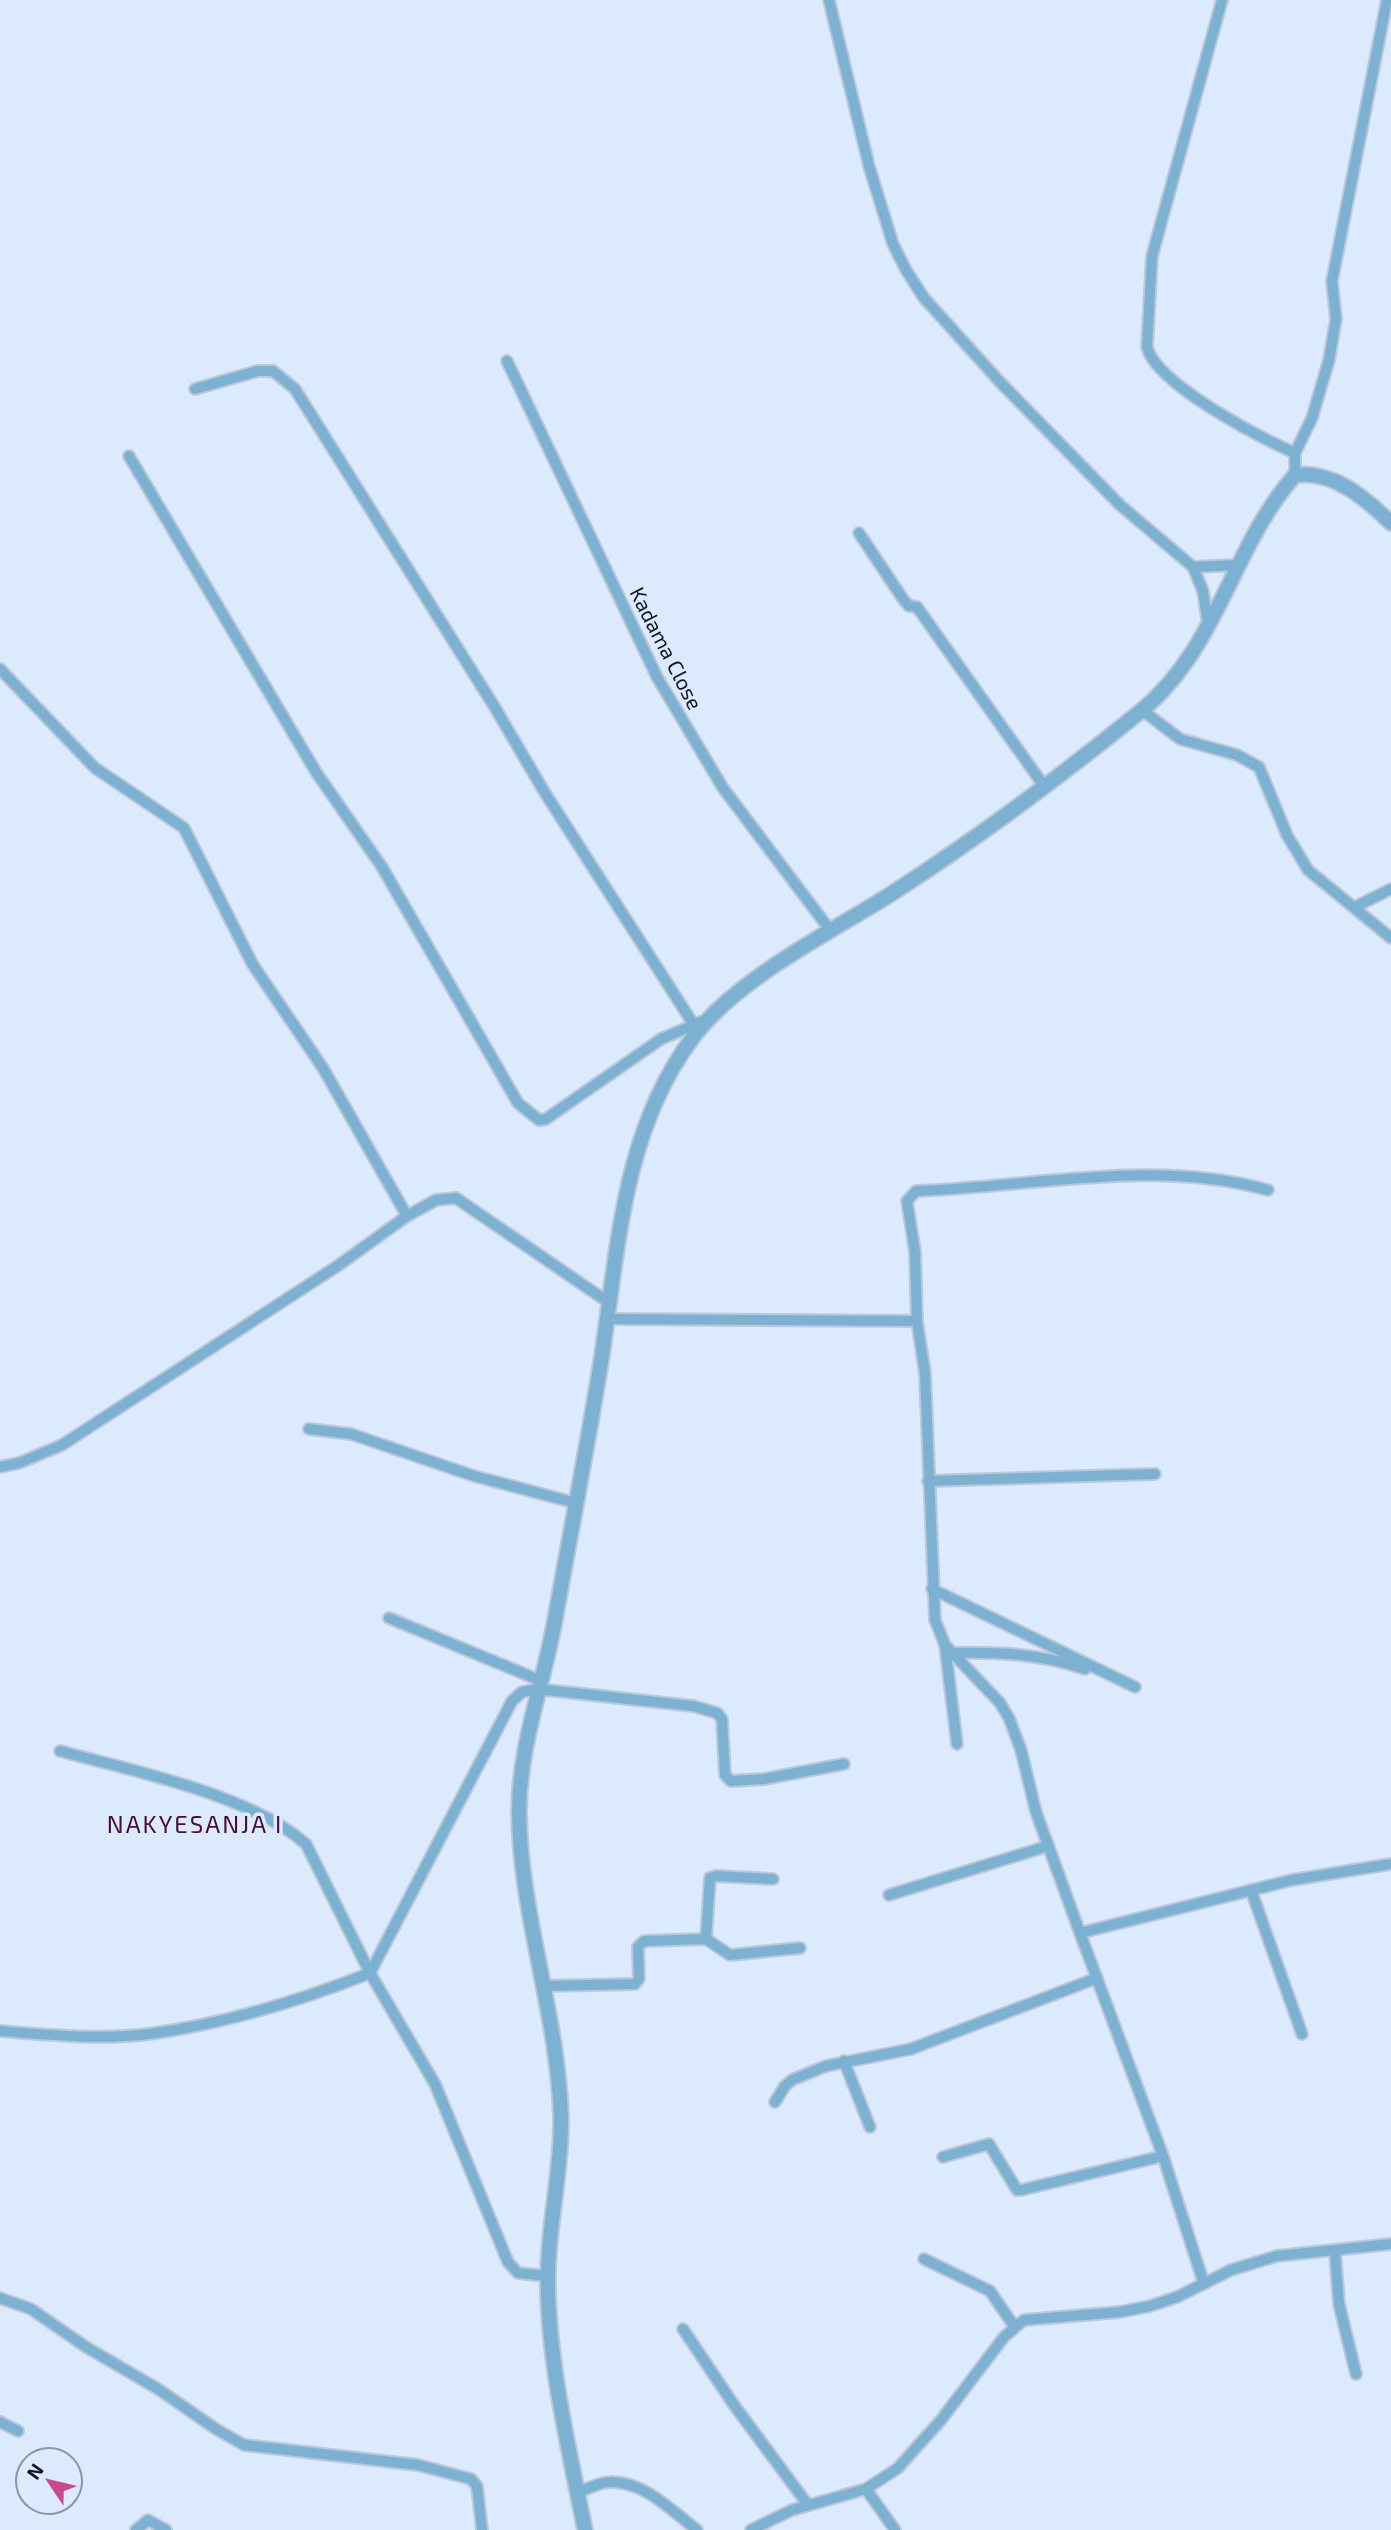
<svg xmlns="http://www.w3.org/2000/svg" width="1391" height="2530" font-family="'Exo 2',sans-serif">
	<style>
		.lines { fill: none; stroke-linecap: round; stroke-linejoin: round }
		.minor-casing { stroke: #bcc8d9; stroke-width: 14 }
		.tertiary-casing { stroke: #bcc8d9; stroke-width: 18 }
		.minor { stroke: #7db1d2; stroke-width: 10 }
		.tertiary { stroke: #7db1d2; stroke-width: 14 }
		.labels { text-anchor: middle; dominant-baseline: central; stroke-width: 7; stroke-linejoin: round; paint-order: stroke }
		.street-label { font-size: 21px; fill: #12161d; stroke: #dceafd }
		.quarter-label { font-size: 24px; letter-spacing: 2px; fill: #4a0c32; stroke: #dceafd }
	</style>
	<rect width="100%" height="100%" fill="#dceafd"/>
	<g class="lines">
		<defs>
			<g id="minor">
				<path d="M829 0 869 166 893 244 906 270 924 298 1000 382 1120 505 1193 567 1203 591 1208 625"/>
				<path d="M1222 0 1152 256 1147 347C1156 384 1259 437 1295 453"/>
				<path d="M507 361 657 677 723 788 830 930"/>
				<path d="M195 389 258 371H273L295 389 494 706 545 793 694 1025"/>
				<path d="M129 456 316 772 382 867 518 1103 539 1120 546 1119 661 1039 705 1020"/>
				<path d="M1295 475V453L1312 418 1329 360 1336 319 1332 281 1387 0"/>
				<path d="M859 533 903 599 909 606 917 607 1044 786"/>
				<path d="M1193 567 1239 565"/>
				<path d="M0 669 95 768 184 828 253 965 323 1068 407 1216"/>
				<path d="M1142 710 1180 739 1237 755 1259 767 1287 835 1308 870 1391 938"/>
				<path d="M1355 907 1391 889"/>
				<path d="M607 1319 917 1321 925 1373 935 1620 945 1645 1000 1703 1009 1718 1021 1750 1036 1812 1080 1933 1292 1880 1391 1864"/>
				<path d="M917 1321 915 1252 907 1201 916 1191C1032 1187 1154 1158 1268 1190"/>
				<path d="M309 1429 351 1434 474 1476 576 1503"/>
				<path d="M0 1467 19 1463 62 1445 339 1265 407 1216 436 1200 456 1198 608 1302"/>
				<path d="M928 1481 1155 1474"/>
				<path d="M932 1589 1135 1687"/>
				<path d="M389 1618 539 1680"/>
				<path d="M945 1645 957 1744"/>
				<path d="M954 1653C998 1652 1043 1654 1085 1669"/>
				<path d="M60 1751C133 1771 249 1794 306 1844L370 1973 435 2084 508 2262 518 2273 547 2276"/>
				<path d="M1251 1890 1302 2034"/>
				<path d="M889 1895 1048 1846"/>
				<path d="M1080 1933 1163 2156 1204 2284"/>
				<path d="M706 1939 710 1878 716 1876 773 1879"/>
				<path d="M544 1986 635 1984 639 1979 638 1947 644 1941 706 1939 730 1955 800 1948"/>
				<path d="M0 2031C49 2035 100 2040 149 2034 222 2024 302 2000 370 1973L512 1701 522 1692 537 1689 693 1706 717 1713 722 1719 725 1775 731 1781 764 1779 844 1764"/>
				<path d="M844 2061 870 2127"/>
				<path d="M775 2102 785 2086 792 2080 826 2066 911 2049 1097 1978"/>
				<path d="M943 2157 989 2144 1017 2190H1021L1163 2156"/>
				<path d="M1335 2251 1339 2304 1356 2374"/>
				<path d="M924 2259 990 2291 1014 2326"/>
				<path d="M0 2298 31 2309 86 2347 158 2389 216 2429 244 2445 418 2465 471 2479 477 2486 482 2530"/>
				<path d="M683 2329 734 2405 808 2505"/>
				<path d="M0 2422 18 2431"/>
				<path d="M866 2489 895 2530"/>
				<path d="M578 2492C588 2489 600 2482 610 2482 644 2481 672 2511 697 2530"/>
				<path d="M136 2530 148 2520 166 2530"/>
				<path d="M751 2530 792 2510 866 2489 898 2468 941 2420 1004 2337 1024 2320 1120 2312 1150 2306 1177 2297 1231 2270 1277 2256 1391 2244"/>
			</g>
			<path id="tertiary" d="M585 2530C569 2450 546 2353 548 2272 549 2220 562 2169 561 2118 558 2014 520 1915 519 1812 519 1743 545 1681 556 1614 570 1536 585 1458 598 1380 618 1264 618 1139 691 1040 735 979 828 934 891 894 978 838 1061 776 1141 711 1219 647 1231 548 1295 475 1333 470 1365 498 1391 523"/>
		</defs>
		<use href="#minor" class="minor-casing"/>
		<use href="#tertiary" class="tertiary-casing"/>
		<use href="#minor" class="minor"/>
		<use href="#tertiary" class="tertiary"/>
	</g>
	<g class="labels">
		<g class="street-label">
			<text transform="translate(667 648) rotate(63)">Kadama Close</text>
		</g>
		<g class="quarter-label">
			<text x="195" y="1823">NAKYESANJA I</text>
		</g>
	</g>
	<g transform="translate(49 2481) rotate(305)"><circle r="33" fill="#dceafd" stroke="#8b95a3" stroke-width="2"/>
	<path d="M0-5L12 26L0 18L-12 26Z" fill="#c84893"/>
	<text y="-10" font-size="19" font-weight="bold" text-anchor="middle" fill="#12161d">N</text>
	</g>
</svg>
